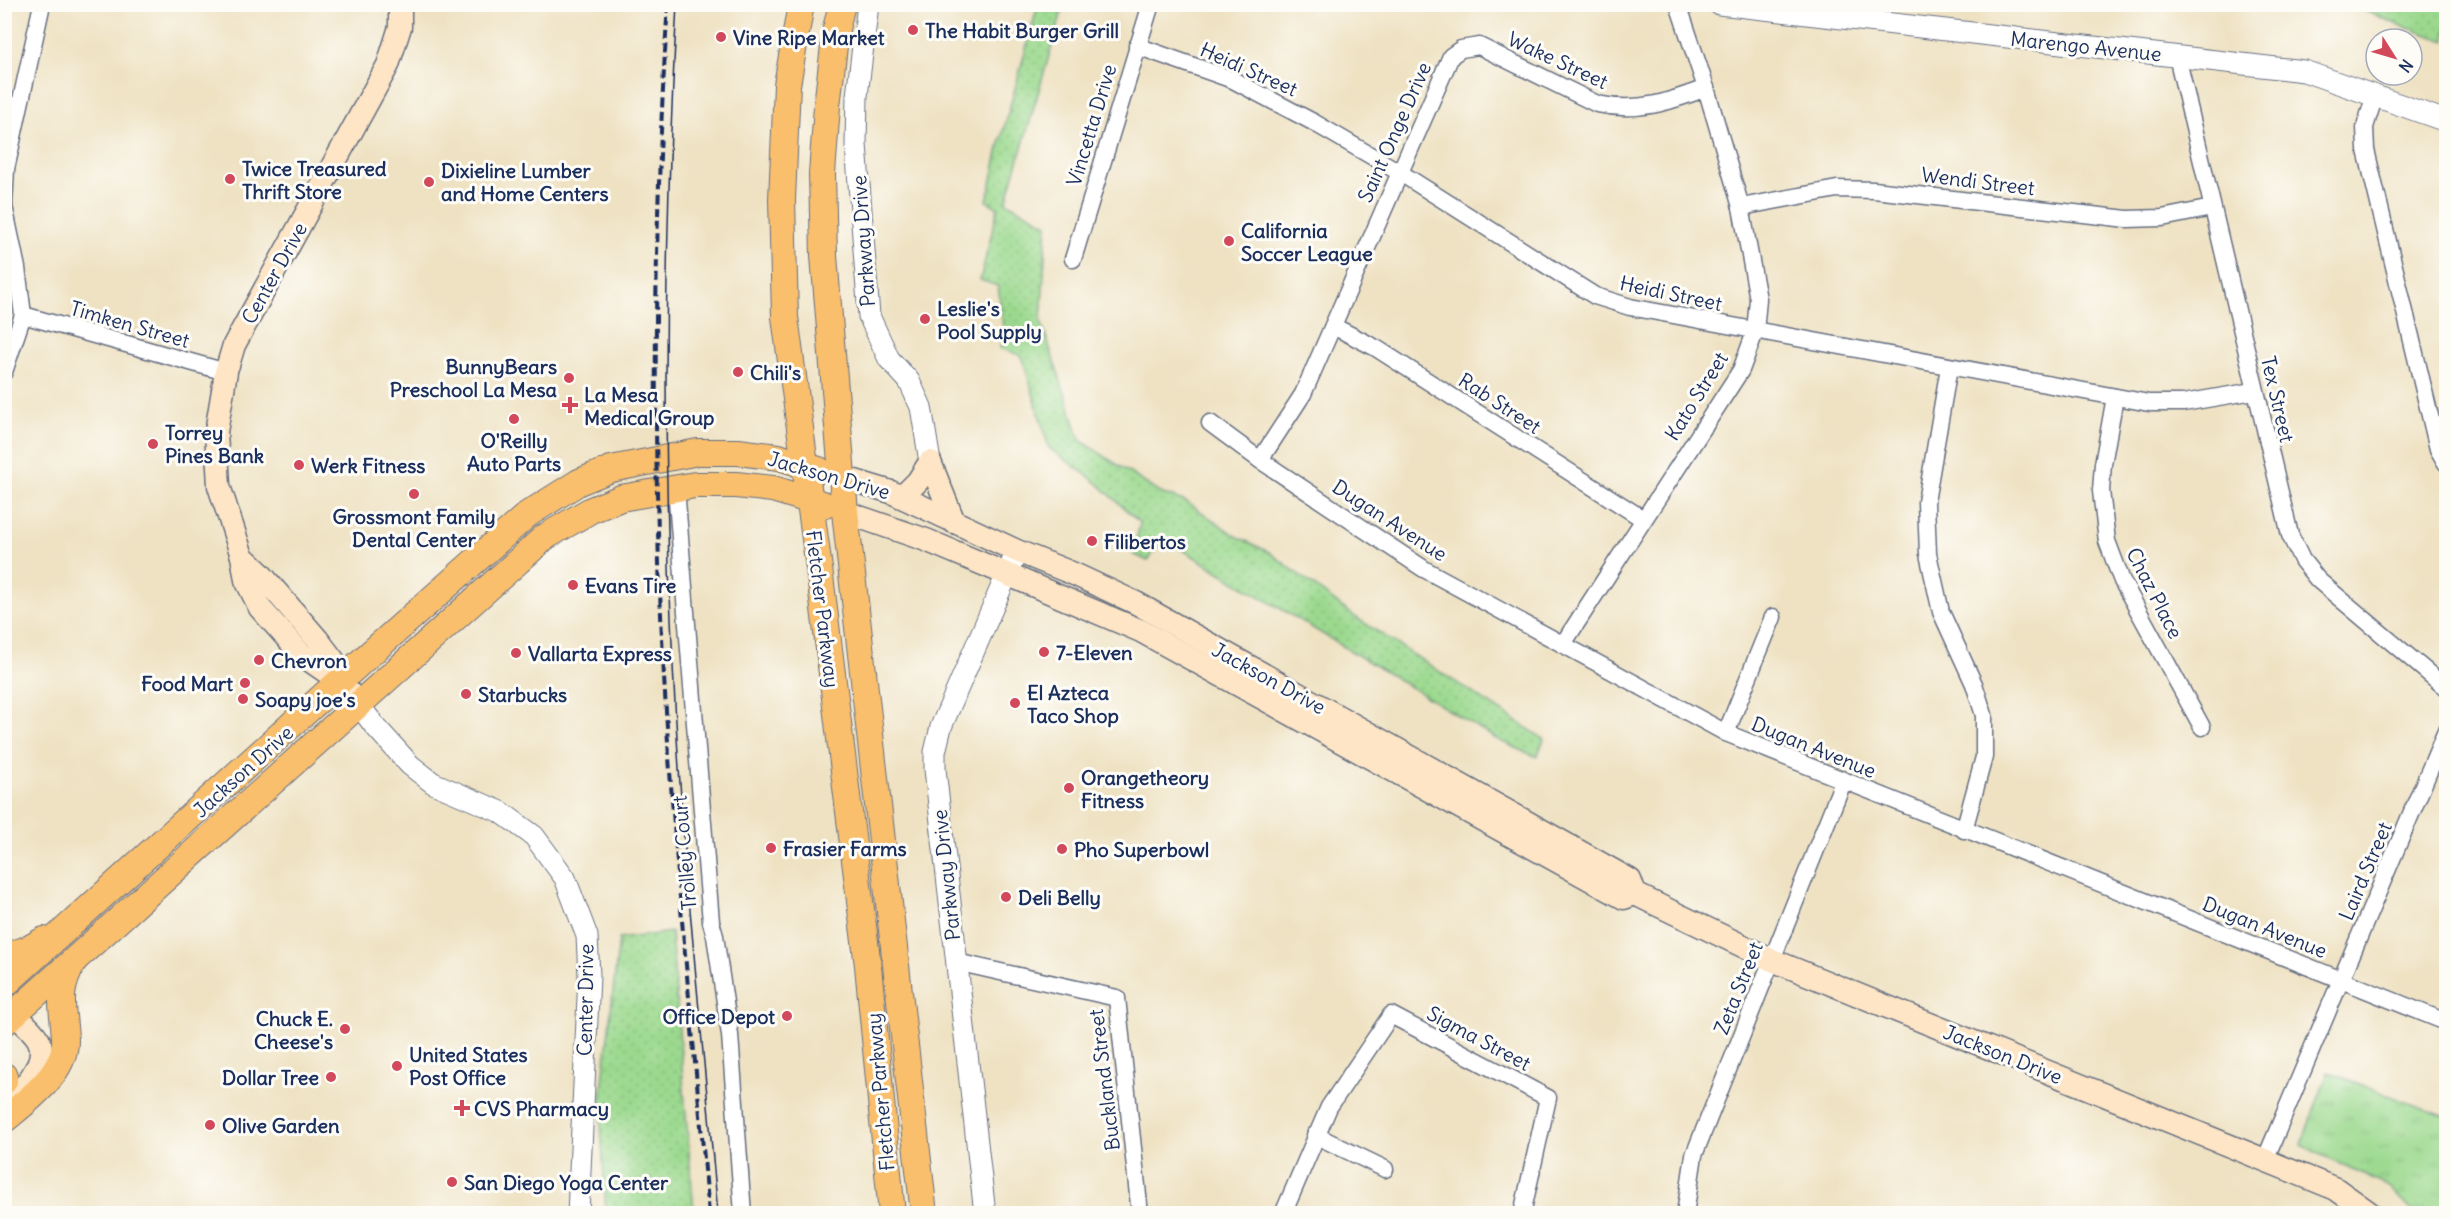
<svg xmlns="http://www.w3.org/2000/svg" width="2451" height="1218" font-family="Delius,sans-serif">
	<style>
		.grass { fill: url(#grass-dots); stroke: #5b8476; stroke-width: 1.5 }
		.park { fill: url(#park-tufts); stroke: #5b8476; stroke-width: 1.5 }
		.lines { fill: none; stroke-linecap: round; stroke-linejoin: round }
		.minor-casing { stroke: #656e81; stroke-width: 19 }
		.tertiary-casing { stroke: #656e81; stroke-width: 23 }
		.secondary-casing { stroke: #656e81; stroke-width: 25 }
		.primary-casing { stroke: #656e81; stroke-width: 28 }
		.minor { stroke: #fff; stroke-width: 16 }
		.tertiary { stroke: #fff; stroke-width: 21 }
		.secondary { stroke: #fde5c5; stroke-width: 22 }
		.primary { stroke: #f9bf6d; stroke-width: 26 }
		.tram { stroke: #1b2f5e; stroke-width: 1.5 }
		.rail { stroke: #1b2f5e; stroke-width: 4; stroke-dasharray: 9 4.5; stroke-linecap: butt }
		.poi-dot { fill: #d1495b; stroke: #fdfcf7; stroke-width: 2 }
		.labels { text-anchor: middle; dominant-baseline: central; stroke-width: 6; stroke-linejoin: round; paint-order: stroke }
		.poi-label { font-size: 20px; font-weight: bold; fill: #1b2f5e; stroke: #fdfcf7; text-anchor: start }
		.street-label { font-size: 20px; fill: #1b2f5e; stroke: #fdfcf7 }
	</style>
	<defs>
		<pattern id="grass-dots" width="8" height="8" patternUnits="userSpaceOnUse" patternTransform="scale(1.5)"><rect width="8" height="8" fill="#9bd98e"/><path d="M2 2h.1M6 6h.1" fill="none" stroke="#85bb7d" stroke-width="1.8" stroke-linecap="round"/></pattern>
		<pattern id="park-tufts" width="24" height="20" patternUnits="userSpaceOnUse" patternTransform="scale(1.5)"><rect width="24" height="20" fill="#9bd98e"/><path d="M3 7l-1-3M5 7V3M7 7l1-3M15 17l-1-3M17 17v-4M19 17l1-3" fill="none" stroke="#85bb7d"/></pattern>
	</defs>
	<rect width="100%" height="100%" fill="#fdfcf7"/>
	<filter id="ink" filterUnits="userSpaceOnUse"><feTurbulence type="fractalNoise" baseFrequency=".0167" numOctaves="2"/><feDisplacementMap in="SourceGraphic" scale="12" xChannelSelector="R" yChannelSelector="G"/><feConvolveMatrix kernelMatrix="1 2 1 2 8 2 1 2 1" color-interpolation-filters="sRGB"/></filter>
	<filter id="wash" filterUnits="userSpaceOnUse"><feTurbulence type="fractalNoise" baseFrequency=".008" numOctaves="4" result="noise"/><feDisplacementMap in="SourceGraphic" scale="24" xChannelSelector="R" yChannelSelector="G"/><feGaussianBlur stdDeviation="1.35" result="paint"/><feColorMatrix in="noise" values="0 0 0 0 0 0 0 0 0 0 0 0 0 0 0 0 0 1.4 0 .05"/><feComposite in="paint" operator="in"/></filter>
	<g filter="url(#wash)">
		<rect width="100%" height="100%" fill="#efe2c3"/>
		<g class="grass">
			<path d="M1038 5H1064L1006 202 1047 224 1041 321 1080 440 1160 493 1187 502 1236 536 1269 552 1358 619 1544 739 1537 757 1500 741 1163 538 1148 561 1133 554 1140 523 1096 482 1049 448 1022 356 1000 348 1003 328 998 286 980 280 998 208 987 201 1001 139Z"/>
			<path d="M2350 5H2446V41L2402 26Z"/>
			<path d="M671 932 694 1213H606L600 1108 619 939Z"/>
		</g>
		<path class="park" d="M2328 1072 2446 1117V1213H2414L2389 1187 2301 1145Z"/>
	</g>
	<g filter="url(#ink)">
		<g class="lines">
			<defs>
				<g id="minor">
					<path d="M1137 46 1233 80 1313 122 1399 172 1595 296 1630 307 2149 403H2183L2254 391"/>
					<path d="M2177 56 2290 535 2302 560 2318 580 2446 688"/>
					<path d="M2375 95 2365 127 2366 150 2438 449 2446 463"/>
					<path d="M4 205 6 169 42 4"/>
					<path d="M4 206 17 268 23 315 4 372"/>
					<path d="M1741 207 1837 189 1874 190 2127 219 2162 218 2212 208"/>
					<path d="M1073 259 1151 4"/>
					<path d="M23 315 226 372"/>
					<path d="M1333 326 1376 348 1643 519"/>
					<path d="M1949 367 1926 502 1928 554 1941 612 1974 684 1984 715V757L1964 830"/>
					<path d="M2115 397 2103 464 2101 491 2107 541 2122 581 2202 727"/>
					<path d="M1210 423 1260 460 1424 569 1726 733 2446 1022"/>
					<path d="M1260 460 1303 394 1451 56 1461 49 1479 46 1597 104C1638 113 1669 102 1706 88"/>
					<path d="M676 488 711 922 715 936 730 1035 743 1214"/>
					<path d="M1563 644 1741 370 1755 332 1758 299 1741 207 1706 88 1678 4"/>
					<path d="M1726 733 1773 617"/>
					<path d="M956 962 1117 998 1140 1214"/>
					<path d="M1315 1135 1385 1169"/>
					<path d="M2265 1160 2446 731"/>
					<path d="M1283 1214 1329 1107 1391 1015 1548 1098 1522 1214"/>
					<path d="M1685 1214 1694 1155 1843 782"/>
				</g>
				<g id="tertiary">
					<path d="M868 4 857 96 856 144 869 316 889 359 909 381 921 407 930 462"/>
					<path d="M1719 4 2304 71 2446 121"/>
					<path d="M359 705 374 725 410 765 433 783 501 812 534 836 565 878 587 936 589 976 578 1214"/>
					<path d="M985 1214 935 769V752L941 727 1017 551"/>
				</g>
				<g id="secondary">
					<path d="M228 365 234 345 388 65 400 27V4"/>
					<path d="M226 372 216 432 219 486 242 556 246 580 260 608 303 656 341 682 359 705"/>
					<path d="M930 462 954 522"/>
					<path d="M842 477 891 492 1017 551 1074 574 1136 603 1630 880 1635 894 1772 960 2336 1189 2371 1214"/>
					<path d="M902 497 918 481 930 462"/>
					<path d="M845 512 926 540 1141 631 1624 898 1635 894"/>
					<path d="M242 556 260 573 318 640 334 661 341 682"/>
					<path d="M4 1005C15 1016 30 1026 38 1039 51 1062 19 1093 4 1108"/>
				</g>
				<g id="primary">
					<path d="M801 4 787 85 782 199 785 317 820 576 868 966 892 1214"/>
					<path d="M842 4 836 29 827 106 822 174 824 256 845 512 924 1214"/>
					<path d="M4 956 28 949 44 940"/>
					<path d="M4 985 363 660 528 514 579 482 611 469 698 452H738L779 457 819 470"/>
					<path d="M4 1023 545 537 591 510 621 498 695 485H736L773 489 825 505"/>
					<path d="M4 1076V1081"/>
					<path d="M4 1120C27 1101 66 1073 65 1040 64 1009 55 995 73 963"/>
				</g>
			</defs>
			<use href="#minor" class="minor-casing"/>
			<use href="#tertiary" class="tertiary-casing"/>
			<use href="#secondary" class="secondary-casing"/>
			<use href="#primary" class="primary-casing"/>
			<use href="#minor" class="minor"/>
			<use href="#tertiary" class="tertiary"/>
			<use href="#secondary" class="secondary"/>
			<use href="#primary" class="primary"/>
			<path class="tram" d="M677 4C665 218 662 430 672 643 680 833 701 1024 718 1214"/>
			<path class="rail" d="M668 4C654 215 652 426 662 637 671 830 692 1022 709 1214"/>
		</g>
	</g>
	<g class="poi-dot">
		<circle cx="913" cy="30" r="6"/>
		<circle cx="721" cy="37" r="6"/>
		<circle cx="230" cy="179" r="6"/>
		<circle cx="429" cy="182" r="6"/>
		<circle cx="1229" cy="241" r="6"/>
		<circle cx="925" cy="319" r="6"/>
		<circle cx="738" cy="372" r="6"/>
		<circle cx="569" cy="378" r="6"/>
		<path d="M567 396h6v6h6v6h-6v6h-6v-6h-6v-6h6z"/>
		<circle cx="514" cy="419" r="6"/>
		<circle cx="153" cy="444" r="6"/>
		<circle cx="299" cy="465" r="6"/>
		<circle cx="414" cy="494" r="6"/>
		<circle cx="1092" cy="541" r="6"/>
		<circle cx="573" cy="585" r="6"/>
		<circle cx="1044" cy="652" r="6"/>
		<circle cx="516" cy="653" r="6"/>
		<circle cx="259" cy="660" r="6"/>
		<circle cx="245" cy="683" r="6"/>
		<circle cx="466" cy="694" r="6"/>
		<circle cx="243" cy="699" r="6"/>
		<circle cx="1015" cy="703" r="6"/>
		<circle cx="1069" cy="788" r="6"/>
		<circle cx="771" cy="848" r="6"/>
		<circle cx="1062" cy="849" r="6"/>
		<circle cx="1006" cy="897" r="6"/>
		<circle cx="787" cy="1016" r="6"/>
		<circle cx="345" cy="1029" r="6"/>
		<circle cx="397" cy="1066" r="6"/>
		<circle cx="331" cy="1077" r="6"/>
		<path d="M459 1099h6v6h6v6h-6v6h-6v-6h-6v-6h6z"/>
		<circle cx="210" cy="1125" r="6"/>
		<circle cx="452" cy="1182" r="6"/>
	</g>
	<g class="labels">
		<g class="poi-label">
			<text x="925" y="30">The Habit Burger Grill</text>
			<text x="733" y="37">Vine Ripe Market</text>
			<text x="242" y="168">Twice Treasured<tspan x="242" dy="23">Thrift Store</tspan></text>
			<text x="441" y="170">Dixieline Lumber<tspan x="441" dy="23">and Home Centers</tspan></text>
			<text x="1241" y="230">California<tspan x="1241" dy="23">Soccer League</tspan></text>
			<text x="937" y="308">Leslie's<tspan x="937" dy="23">Pool Supply</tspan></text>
			<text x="557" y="366" text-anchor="end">BunnyBears<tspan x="557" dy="23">Preschool La Mesa</tspan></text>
			<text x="750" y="372">Chili's</text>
			<text x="584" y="394">La Mesa<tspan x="584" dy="23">Medical Group</tspan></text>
			<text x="165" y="432">Torrey<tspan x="165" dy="23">Pines Bank</tspan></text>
			<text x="514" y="440" text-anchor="middle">O'Reilly<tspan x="514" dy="23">Auto Parts</tspan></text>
			<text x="311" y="465">Werk Fitness</text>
			<text x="414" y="516" text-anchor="middle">Grossmont Family<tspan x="414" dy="23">Dental Center</tspan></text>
			<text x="1104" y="541">Filibertos</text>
			<text x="585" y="585">Evans Tire</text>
			<text x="1056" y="652">7-Eleven</text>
			<text x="528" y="653">Vallarta Express</text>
			<text x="271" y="660">Chevron</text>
			<text x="233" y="683" text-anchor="end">Food Mart</text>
			<text x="1027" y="692">El Azteca<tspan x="1027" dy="23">Taco Shop</tspan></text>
			<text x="478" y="694">Starbucks</text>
			<text x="255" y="699">Soapy joe's</text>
			<text x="1081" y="777">Orangetheory<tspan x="1081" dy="23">Fitness</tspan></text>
			<text x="783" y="848">Frasier Farms</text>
			<text x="1074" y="849">Pho Superbowl</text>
			<text x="1018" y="897">Deli Belly</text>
			<text x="775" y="1016" text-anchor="end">Office Depot</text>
			<text x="333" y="1018" text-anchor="end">Chuck E.<tspan x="333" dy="23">Cheese's</tspan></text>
			<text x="409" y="1054">United States<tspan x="409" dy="23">Post Office</tspan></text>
			<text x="319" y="1077" text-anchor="end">Dollar Tree</text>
			<text x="474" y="1108">CVS Pharmacy</text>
			<text x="222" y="1125">Olive Garden</text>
			<text x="464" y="1182">San Diego Yoga Center</text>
		</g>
		<g class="street-label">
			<text transform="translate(2086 46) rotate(6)">Marengo Avenue</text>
			<text transform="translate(1558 60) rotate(25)">Wake Street</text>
			<text transform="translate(1249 69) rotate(24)">Heidi Street</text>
			<text transform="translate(1091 125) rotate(-73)">Vincetta Drive</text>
			<text transform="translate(1394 132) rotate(-66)">Saint Onge Drive</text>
			<text transform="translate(1978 181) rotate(7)">Wendi Street</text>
			<text transform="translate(863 241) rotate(-94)">Parkway Drive</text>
			<text transform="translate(274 273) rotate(-61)">Center Drive</text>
			<text transform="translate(1671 293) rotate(12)">Heidi Street</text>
			<text transform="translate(130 324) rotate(16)">Timken Street</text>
			<text transform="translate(1696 396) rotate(-58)">Kato Street</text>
			<text transform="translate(2278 399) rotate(77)">Tex Street</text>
			<text transform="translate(1500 403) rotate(33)">Rab Street</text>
			<text transform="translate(829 475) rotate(16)">Jackson Drive</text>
			<text transform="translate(1390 520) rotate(33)">Dugan Avenue</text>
			<text transform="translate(2155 593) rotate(63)">Chaz Place</text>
			<text transform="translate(823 609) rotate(83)">Fletcher Parkway</text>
			<text transform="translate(1269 678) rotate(29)">Jackson Drive</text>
			<text transform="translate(1814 747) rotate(22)">Dugan Avenue</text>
			<text transform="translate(243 771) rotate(-42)">Jackson Drive</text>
			<text transform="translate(684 853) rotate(-95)">Trolley Court</text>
			<text transform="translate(2365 871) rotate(-67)">Laird Street</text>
			<text transform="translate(946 875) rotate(-96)">Parkway Drive</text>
			<text transform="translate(2265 927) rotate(22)">Dugan Avenue</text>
			<text transform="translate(1738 988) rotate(-68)">Zeta Street</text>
			<text transform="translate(585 1000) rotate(-89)">Center Drive</text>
			<text transform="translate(1479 1038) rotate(28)">Sigma Street</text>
			<text transform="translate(2003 1054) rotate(22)">Jackson Drive</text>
			<text transform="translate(1104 1080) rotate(-97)">Buckland Street</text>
			<text transform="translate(880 1092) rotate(-95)">Fletcher Parkway</text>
		</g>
	</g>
	<rect width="2451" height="1218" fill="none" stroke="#fdfcf7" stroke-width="24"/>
	<g transform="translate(2394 57) rotate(127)"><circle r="28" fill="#fdfcf7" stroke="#a3aaba" stroke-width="1.5"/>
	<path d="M0-4.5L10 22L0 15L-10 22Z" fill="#d1495b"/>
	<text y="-9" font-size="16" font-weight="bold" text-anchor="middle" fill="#1b2f5e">N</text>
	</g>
</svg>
